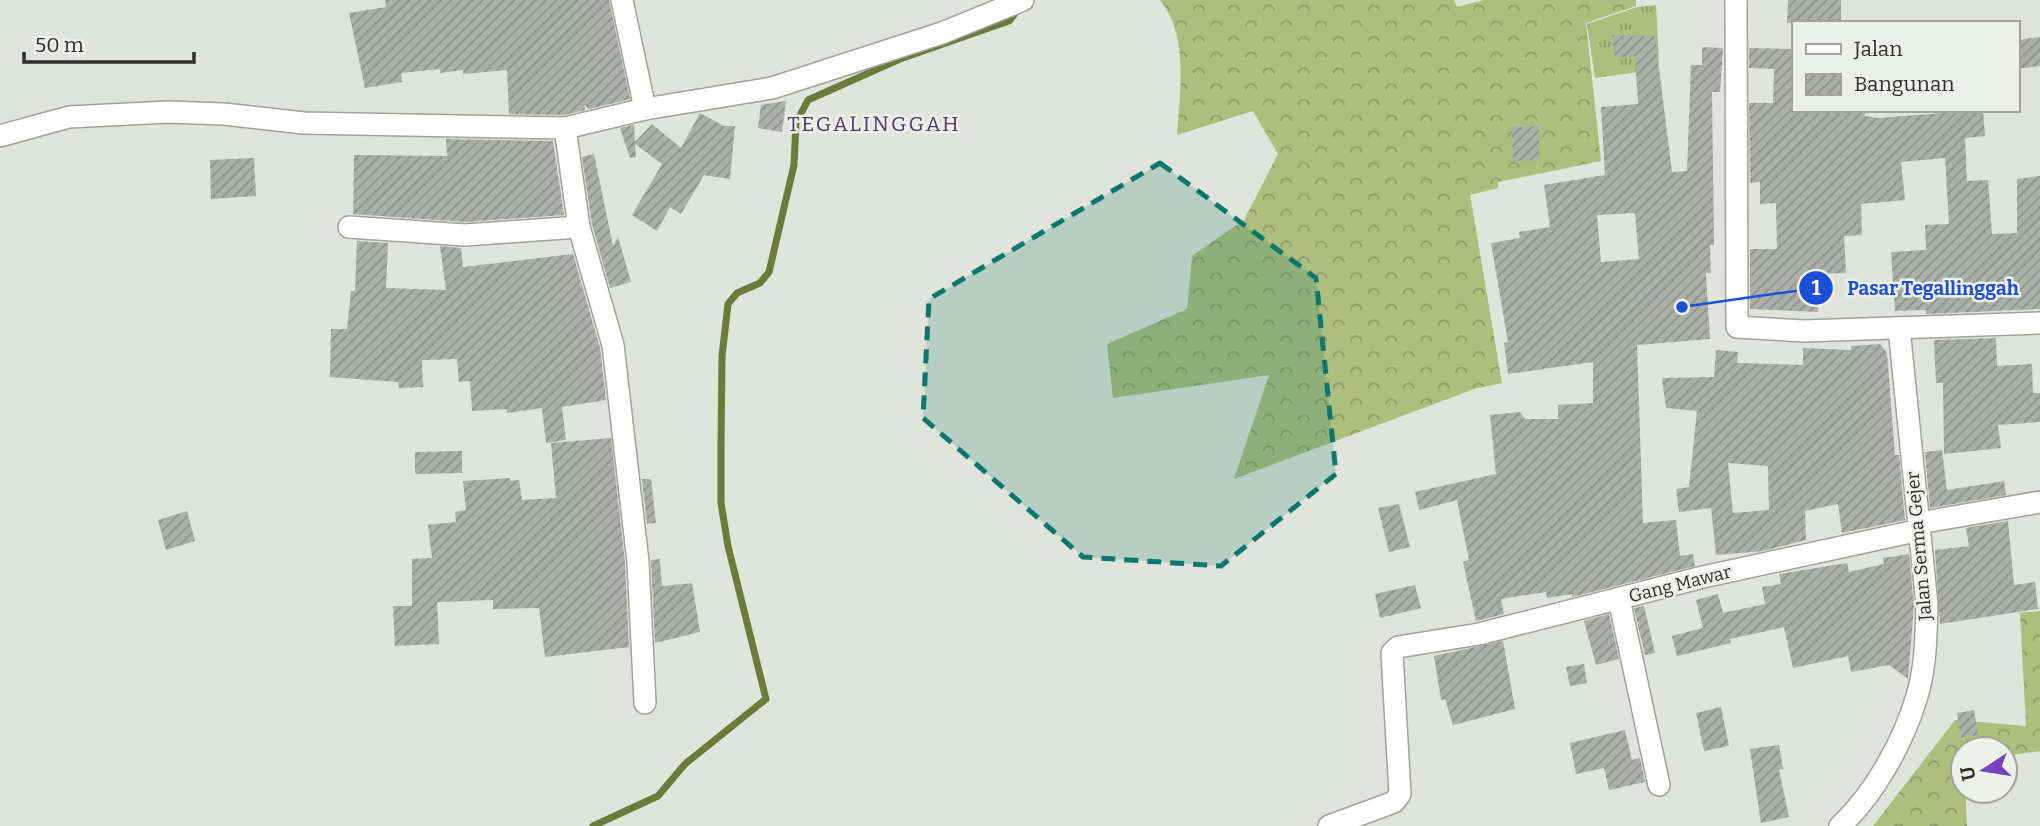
<svg xmlns="http://www.w3.org/2000/svg" width="2040" height="826" font-family="Bitter,serif">
	<style>
		.grass { fill: url(#grass-tufts) }
		.forest { fill: url(#forest-crowns) }
		.lines { fill: none; stroke-linecap: round; stroke-linejoin: round }
		.stream { stroke: #6c7a3a; stroke-width: 7 }
		.building { fill: url(#building-hatch); fill-rule: evenodd }
		.minor-casing { stroke: #a0a39a; stroke-width: 24 }
		.minor { stroke: #fff; stroke-width: 21 }
		.marked { fill: #0f766e; fill-opacity: 0.2; stroke: #0f766e; stroke-width: 5; stroke-dasharray: 14 9; stroke-linejoin: round }
		.labels { text-anchor: middle; dominant-baseline: central; stroke-width: 5; stroke-linejoin: round; paint-order: stroke }
		.street-label { font-size: 18px; fill: #2e2f2b; stroke: #eef1e7 }
		.quarter-label { font-size: 21px; letter-spacing: 2px; fill: #4f3773; stroke: #eef1e7 }
		.leader { fill: none; stroke: #1d4ed8; stroke-width: 2.5 }
		.callout-dot { fill: #1d4ed8; stroke: #eef1e7; stroke-width: 2.5 }
		.mark-label { font-size: 21px; text-anchor: middle; font-weight: bold; fill: #fff }
		.callout-label { font-size: 19px; text-anchor: middle; font-weight: bold; fill: #1d4ed8; stroke: #eef1e7; stroke-width: 5; stroke-linejoin: round; paint-order: stroke }
	</style>
	<defs>
		<pattern id="grass-tufts" width="24" height="20" patternUnits="userSpaceOnUse" patternTransform="scale(1.75)"><rect width="24" height="20" fill="#adbe7d"/><path d="M3 7l-1-3M5 7V3M7 7l1-3M15 17l-1-3M17 17v-4M19 17l1-3" fill="none" stroke="#8d9b67"/></pattern>
		<pattern id="forest-crowns" width="20" height="18" patternUnits="userSpaceOnUse" patternTransform="scale(1.75)"><rect width="20" height="18" fill="#adbe7d"/><path d="M2 6a3 3 0 1 1 6 0M12 15a3 3 0 1 1 6 0" fill="none" stroke="#8d9b67"/></pattern>
		<pattern id="building-hatch" width="6" height="6" patternUnits="userSpaceOnUse" patternTransform="scale(1.75)"><rect width="6" height="6" fill="#adb0a7"/><path d="M-1 1l2-2M0 6l6-6M5 7l2-2" fill="none" stroke="#8d9088"/></pattern>
	</defs>
	<rect width="100%" height="100%" fill="#e1e4da"/>
	<path class="grass" d="M1656 5 1659 63 1653 70 1595 78 1587 24 1637 7Z"/>
	<g class="forest">
		<path d="M1160 0H1454L1457 7 1484 0H1636V6L1586 23 1601 161 1498 182V188L1470 195 1502 383 1474 389 1234 479 1269 375 1113 398 1107 344 1187 309 1192 256 1244 220 1278 154 1253 111 1177 135C1180 91 1189 36 1160 0Z"/>
		<path d="M2040 611V751L2005 756V749H1963L1967 826H1873L1955 720 2026 726 2020 613Z"/>
	</g>
	<g class="lines">
		<path class="stream" d="M593 826 658 796 685 764 766 699 728 546 721 503V447L722 356 728 304 737 293 760 283 769 272 794 165 796 123 808 100 900 59 1009 21 1020 7"/>
	</g>
	<g class="building">
		<path d="M385 0H609L630 99 589 109 584 105 585 110 564 115 509 114 507 70 463 74V70L440 73V69L401 73 402 82 365 88 349 13 386 7Z"/>
		<path d="M1788 0H1841V23H1787Z"/>
		<path d="M1612 35 1655 36 1672 172 1687 171 1691 65H1702V47L1723 48 1720 92H1712L1714 245H1710L1711 273H1706L1710 339 1637 345 1643 523 1676 520 1680 556 1693 554 1695 566 1572 597V594L1547 598 1546 592 1501 599 1504 614 1476 621 1463 562 1469 560 1457 500 1419 510 1415 492 1496 474 1490 415 1520 412 1525 419H1558V405L1593 403V362L1508 374 1504 343 1508 342 1491 243 1520 238 1519 232 1550 227 1544 185 1605 175 1601 107 1638 104 1635 56 1615 58ZM1635 213 1639 259 1601 262 1597 215Z"/>
		<path d="M2040 37V66L2017 69V40Z"/>
		<path d="M1749 48 1793 49V110H1865V116L1878 118 1983 110 1985 136 1965 138 1967 181 1988 180 1992 234 2017 233V179L2040 176V309L1926 314V310L1895 311 1891 252 1926 250 1925 225 1949 224 1945 158 1901 162 1905 200 1861 204 1862 235 1844 236 1846 273 1817 274 1818 312 1750 309V249H1777L1776 203 1760 204V182L1750 183 1749 103H1773L1774 69 1749 68Z"/>
		<path d="M786 101 782 132 758 128 761 105Z"/>
		<path d="M700 113 724 126H735L730 179 704 175 681 214 670 207 657 231 632 215 662 164 635 144 636 157 630 158 620 128 634 125 635 142 652 124 681 148Z"/>
		<path d="M1539 126V160L1513 161 1512 127Z"/>
		<path d="M446 139 553 141 564 215 465 222 353 214 354 155 447 156Z"/>
		<path d="M594 154 613 246 618 237 631 282 610 288 592 224 582 157Z"/>
		<path d="M254 158 256 196 211 199 210 160Z"/>
		<path d="M357 241 388 243 386 288 446 290 440 246 461 248 463 267 573 254 600 348 606 400 562 407 566 440 546 443 542 408 507 413 506 409 472 411 470 381 459 382 457 359 422 360 423 387 399 388 398 382 330 377 331 329H347L351 291H355Z"/>
		<path d="M1996 338 1997 366 2032 364 2033 393H2040V422L1998 425 2001 448 1944 454 1943 383H1936L1934 340Z"/>
		<path d="M1880 344 1887 353 1895 455H1899L1905 520 1842 533 1838 504 1805 511 1806 540 1763 551 1716 555 1711 508 1679 512 1676 489 1689 487 1697 411 1666 408 1662 378 1714 377 1716 350 1738 352 1737 363 1803 365V348L1851 350V346ZM1728 463 1768 466 1769 510 1733 513Z"/>
		<path d="M611 438 625 563 629 647 545 657 539 608 493 609V600L437 602 439 644 395 646 393 606H412V559L432 558 428 525 456 522 455 512 466 510 463 481 510 478V481L519 480 522 500 556 498 551 443Z"/>
		<path d="M1942 450 1947 490 2004 481 2006 495 1930 508 1925 452Z"/>
		<path d="M459 451H462V473L415 474V452Z"/>
		<path d="M642 479H651L656 523 647 524Z"/>
		<path d="M1399 504 1410 547 1389 552 1378 508Z"/>
		<path d="M187 511 195 541 166 550 158 520Z"/>
		<path d="M2008 521 2014 585 2035 582 2038 609 1940 624 1935 550 1969 546 1966 528Z"/>
		<path d="M1909 554 1914 605 1908 679 1889 665 1851 672 1848 656 1793 668 1784 627 1730 639 1731 643 1677 656 1672 636 1703 628 1696 600 1718 594 1723 613 1765 604 1762 587 1781 584 1779 574 1847 563 1849 572 1884 564 1883 558Z"/>
		<path d="M660 559 662 586 692 583 700 632 655 643 651 560Z"/>
		<path d="M1415 585 1421 608 1380 618 1375 594Z"/>
		<path d="M1644 606 1655 653 1645 655 1634 608Z"/>
		<path d="M1609 614 1619 659 1596 665 1584 621Z"/>
		<path d="M1503 641 1515 709 1453 725 1445 699 1441 700 1434 656Z"/>
		<path d="M1584 664 1587 683 1570 686 1566 667Z"/>
		<path d="M1721 707 1729 746 1704 751 1696 713Z"/>
		<path d="M1974 710 1978 735 1961 738 1957 713Z"/>
		<path d="M1625 730 1632 760 1640 758 1645 782 1609 790 1604 768 1576 774 1570 743Z"/>
		<path d="M1779 745 1783 769 1779 770 1789 817 1761 823 1750 749Z"/>
	</g>
	<g class="lines">
		<defs>
			<g id="minor">
				<path d="M622 0 645 109 772 88 942 33 1023 0"/>
				<path d="M1736 0 1737 327 1804 331 2040 323"/>
				<path d="M645 109 565 128 579 227 613 345 638 562 645 703"/>
				<path d="M0 136 69 117 168 112 224 114 304 123 565 128"/>
				<path d="M349 227 465 235 579 227"/>
				<path d="M1919 523 2040 502"/>
				<path d="M1619 599 1659 785"/>
				<path d="M1329 826 1394 802 1400 794 1392 653 1398 647 1479 634 1703 577 1920 530"/>
				<path d="M1840 826C1874 795 1904 741 1917 696 1926 667 1926 635 1927 605L1899 328"/>
			</g>
		</defs>
		<use href="#minor" class="minor-casing"/>
		<use href="#minor" class="minor"/>
	</g>
	<path class="marked" d="M1160 163 1316 278 1336 474 1221 566 1083 557 923 418 929 299Z"/>
	<g class="labels">
		<g class="street-label">
			<text transform="translate(1919 546) rotate(-95)">Jalan Serma Gejer</text>
			<text transform="translate(1680 584) rotate(-14)">Gang Mawar</text>
		</g>
		<g class="quarter-label">
			<text x="874" y="124">TEGALINGGAH</text>
		</g>
	</g>
	<path class="leader" d="M1682 307L1816 288"/>
	<g class="callout-dot">
		<circle cx="1682" cy="307" r="7"/>
		<circle cx="1816" cy="288" r="18"/>
	</g>
	<g class="mark-label">
		<text x="1816" y="295">1</text>
	</g>
	<g class="callout-label">
		<text x="1933" y="295">Pasar Tegallinggah</text>
	</g>
	<rect x="1792" y="21" width="228" height="91" fill="#eef1e7" stroke="#a1a39c" stroke-width="2"/>
	<rect x="1806" y="44" width="35" height="10" fill="#ffffff" stroke="#a1a39c" stroke-width="2"/>
	<text x="1854" y="56" font-size="21" fill="#2e2f2b">Jalan</text>
	<rect x="1806" y="74" width="35" height="21" fill="url(#building-hatch)" stroke="#a1a39c" stroke-width="2"/>
	<text x="1854" y="91" font-size="21" fill="#2e2f2b">Bangunan</text>
	<g transform="translate(1984 770) rotate(258)"><circle r="33" fill="#eef1e7" stroke="#a1a39c" stroke-width="2"/>
	<path d="M0-5L12 26L0 18L-12 26Z" fill="#7843ba"/>
	<text y="-10" font-size="19" font-weight="bold" text-anchor="middle" fill="#2e2f2b">U</text>
	</g>
	<path d="M24 52v10h170v-10" fill="none" stroke="#2e2f2b" stroke-width="3.5"/>
	<text x="35" y="52" font-size="21" fill="#2e2f2b" stroke="#eef1e7" stroke-width="5" paint-order="stroke">50 m</text>
</svg>
